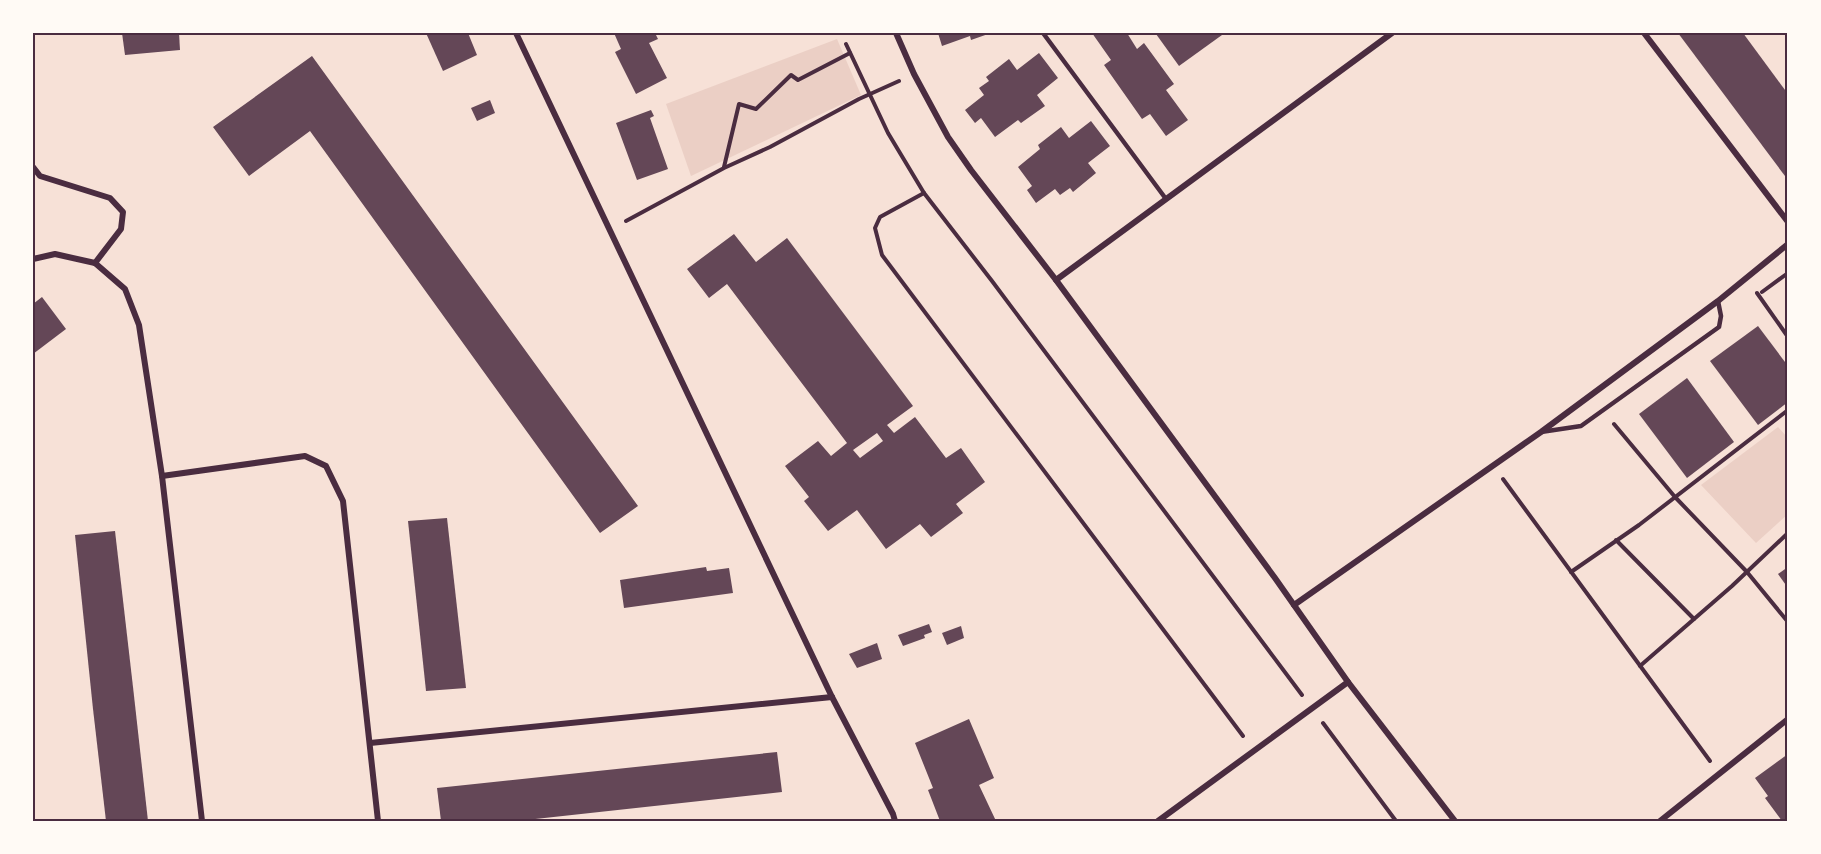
<svg xmlns="http://www.w3.org/2000/svg" width="1821" height="854" font-family="Inter,sans-serif">
	<style>
		.green { fill: #ebcfc5 }
		.building { fill: #644757; fill-rule: evenodd }
		.lines { fill: none; stroke-linecap: round; stroke-linejoin: round }
		.path { stroke: #4a2c40; stroke-width: 4 }
		.service { stroke: #4a2c40; stroke-width: 4.5 }
		.minor { stroke: #4a2c40; stroke-width: 6 }
		.neatline { fill: none; stroke: #4a2c40; stroke-width: 2 }
	</style>
	<rect width="100%" height="100%" fill="#f7e1d7"/>
	<g class="green">
		<path d="M837 39 861 95 691 176 666 104Z"/>
		<path d="M1778 427 1788 438V514L1756 543 1701 485Z"/>
	</g>
	<g class="building">
		<path d="M122 33H179L180 50 125 55Z"/>
		<path d="M426 33H468L477 55 443 71Z"/>
		<path d="M614 33H655L658 39 649 43 667 78 636 94 615 52 621 49Z"/>
		<path d="M938 33H991L971 40 970 36 942 46Z"/>
		<path d="M1092 33H1127L1137 49 1144 43 1174 84 1166 90 1188 120 1166 136 1150 114 1142 119 1104 65 1111 60Z"/>
		<path d="M1158 33H1221L1222 35 1179 66 1156 34Z"/>
		<path d="M1678 33H1743L1788 94V180Z"/>
		<path d="M1039 53 1058 78 1037 95 1045 106 1021 123 1018 120 995 137 981 118 975 123 965 110 984 95 979 88 989 81 986 77 1009 59 1017 70Z"/>
		<path d="M312 56 638 506 600 533 310 131 249 176 213 127Z"/>
		<path d="M490 100 495 113 477 121 471 108Z"/>
		<path d="M651 110 654 116 650 118 668 169 637 180 616 123Z"/>
		<path d="M1091 121 1110 146 1088 163 1096 173 1073 192 1070 188 1060 195 1055 189 1036 203 1027 190 1032 186 1018 167 1040 149 1038 145 1061 127 1069 138Z"/>
		<path d="M734 234 756 262 787 238 913 406 887 425 894 433 915 417 946 458 961 448 985 482 956 504 963 513 931 537 920 524 886 549 857 510 828 531 804 501 809 497 785 466 818 441 831 456 847 443 727 284 709 298 687 269ZM877 433 883 441 860 458 853 450Z"/>
		<path d="M42 297 66 329 33 354V304Z"/>
		<path d="M1758 326 1788 366V402L1758 425 1710 361Z"/>
		<path d="M1687 378 1734 442 1687 478 1639 414Z"/>
		<path d="M447 518 466 688 426 691 408 521Z"/>
		<path d="M115 531 133 687 148 821H106L93 709 75 535Z"/>
		<path d="M706 567 707 571 729 568 733 593 624 608 620 580Z"/>
		<path d="M1788 567V588L1778 574Z"/>
		<path d="M929 624 932 632 924 635 925 638 903 646 898 635Z"/>
		<path d="M961 626 964 638 947 645 942 633Z"/>
		<path d="M877 643 882 659 857 668 849 654Z"/>
		<path d="M969 719 994 778 979 785 996 821H940L928 790 933 788 915 743Z"/>
		<path d="M777 752 782 792 517 821H441L437 788Z"/>
		<path d="M1788 754V821H1782L1765 798 1768 796 1755 778Z"/>
	</g>
	<g class="lines">
		<g class="path">
			<path d="M846 44 888 133 924 193 992 281 1302 695"/>
			<path d="M724 167 739 104 756 109 791 75 798 80 850 53"/>
			<path d="M924 193 880 217 875 228 882 255 1243 736"/>
			<path d="M626 221 724 168 770 147 859 99 899 81"/>
			<path d="M1762 292 1788 273"/>
			<path d="M1757 293 1788 337"/>
			<path d="M1614 424 1675 497 1747 572 1788 622"/>
			<path d="M1503 479 1710 761"/>
			<path d="M1616 540 1694 619"/>
			<path d="M1571 572 1639 525 1788 410"/>
			<path d="M1640 666 1732 586 1788 533"/>
			<path d="M1323 723 1396 821"/>
		</g>
		<g class="service">
			<path d="M1043 33 1166 199"/>
			<path d="M1541 432 1581 426 1719 327 1721 316 1718 301"/>
		</g>
		<g class="minor">
			<path d="M516 33 832 697 893 814 895 821"/>
			<path d="M896 33 914 74 948 137 971 170 1056 280 1275 578 1348 682 1455 821"/>
			<path d="M1644 33 1788 222"/>
			<path d="M33 167 40 176 110 198 123 212 121 229 95 263"/>
			<path d="M33 259 55 254 95 263 125 289 139 325 162 476 202 821"/>
			<path d="M1056 280 1392 33"/>
			<path d="M162 476 305 456 326 466 343 501 378 821"/>
			<path d="M1294 605 1541 432 1718 301 1788 244"/>
			<path d="M370 743 832 697"/>
			<path d="M1158 821 1348 682"/>
			<path d="M1660 821 1788 719"/>
		</g>
	</g>
	<rect width="1821" height="854" fill="none" stroke="#fffaf5" stroke-width="69"/>
	<rect x="34" y="34" width="1752" height="786" class="neatline"/>
</svg>
